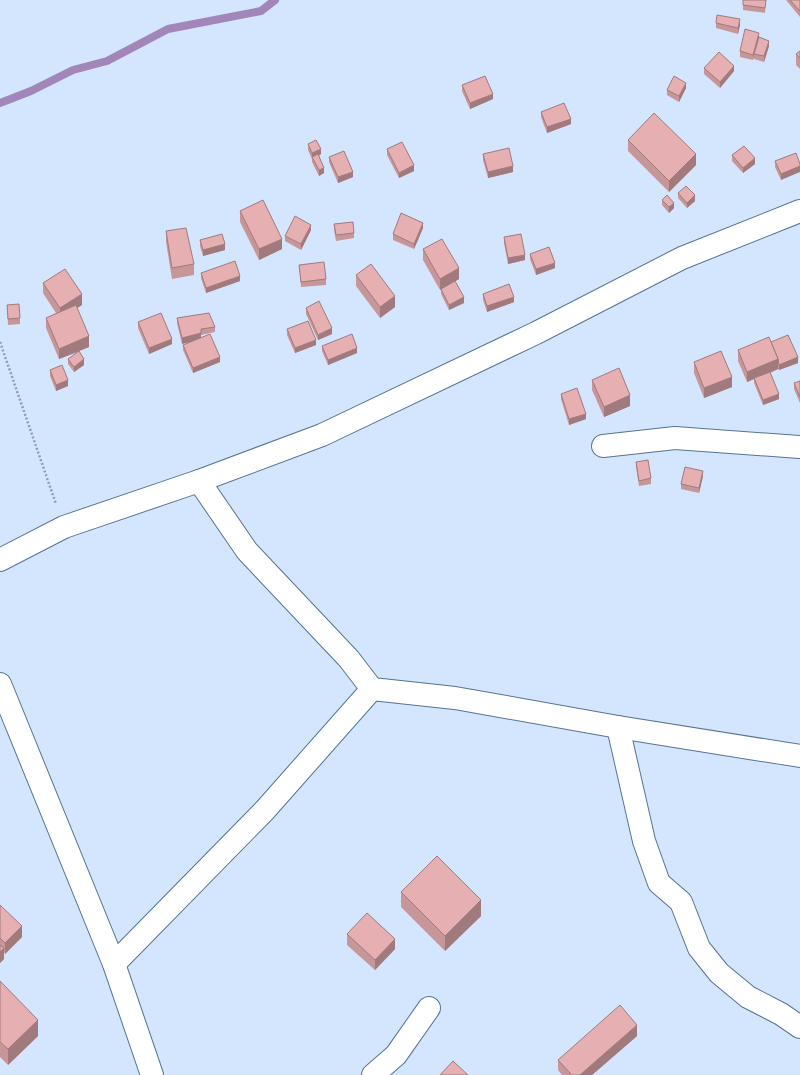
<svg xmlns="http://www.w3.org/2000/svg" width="800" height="1075" font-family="Arial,sans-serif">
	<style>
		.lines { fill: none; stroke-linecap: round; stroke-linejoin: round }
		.stream { stroke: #a286b9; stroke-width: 8 }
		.street-casing { stroke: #567396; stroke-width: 24 }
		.path { stroke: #8d9eb2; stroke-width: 2.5; stroke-dasharray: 2 2; stroke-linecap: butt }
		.street { stroke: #fff; stroke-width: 22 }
		.wall { fill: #c69699 }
		.shaded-wall { fill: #a17a7d }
		.building { fill: #e6afb2; stroke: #a17a7d }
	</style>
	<rect width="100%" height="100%" fill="#d3e6fe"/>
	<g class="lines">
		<path class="stream" d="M0 103 31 91 73 70 107 61 168 29 261 11 275 0"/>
		<defs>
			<g id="street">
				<path d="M603 446 675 438 800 447"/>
				<path d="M199 481 247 551 349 659 372 689 455 698 618 727 800 756"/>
				<path d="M0 560 64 527 199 481 322 435 536 333 682 258 800 211"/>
				<path d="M0 684 114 964 152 1075"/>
				<path d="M618 727 644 841 659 883 681 902 699 948 719 973 748 997 781 1014 800 1027"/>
				<path d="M114 964 265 810 372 689"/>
				<path d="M373 1075 396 1055 429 1008"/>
			</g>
		</defs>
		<use href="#street" class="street-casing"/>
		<path class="path" d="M0 342 56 504"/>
		<use href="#street" class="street"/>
	</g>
	<g class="wall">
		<path d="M766 0 765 13 743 10V5Z"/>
		<path d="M786 0H800V17Z"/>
		<path d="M716 23 740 25 738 34 716 28Z"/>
		<path d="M759 38 769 46 764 62 754 59V56L753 60 740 57V51Z"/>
		<path d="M800 51V69L796 65V54Z"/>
		<path d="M704 68 734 71 720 88 704 74Z"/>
		<path d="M462 85 493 99 470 109 462 91Z"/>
		<path d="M686 88 679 102 667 95V90Z"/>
		<path d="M541 112 571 124 547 133 541 117Z"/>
		<path d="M628 140 696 165 669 192 628 151Z"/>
		<path d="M308 144 321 154 319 156 324 173 319 176 312 162V159L308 150Z"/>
		<path d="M387 149 414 171 399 178 387 155Z"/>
		<path d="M483 154 513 172 488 178 483 160Z"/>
		<path d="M732 155 755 164 743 173 732 161Z"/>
		<path d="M329 157 353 177 338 183 329 162Z"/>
		<path d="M775 161 800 164 781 180 775 167Z"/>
		<path d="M678 193 695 201 687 208 678 198Z"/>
		<path d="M662 200 674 208 669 213 662 205Z"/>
		<path d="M240 211 282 249 259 260 240 222Z"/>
		<path d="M334 224 354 233V238L336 241 334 230Z"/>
		<path d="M423 228 414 249 393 240V234Z"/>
		<path d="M311 230 301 250 285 241V236Z"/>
		<path d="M166 231 194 264V275L172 279 166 242Z"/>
		<path d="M504 237 525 260 508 264 504 243Z"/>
		<path d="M200 240 225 250 203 256 200 246Z"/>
		<path d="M423 249 459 279 450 284 464 303 449 310 441 294V289L440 290 423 260Z"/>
		<path d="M530 254 555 268 536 275 530 259Z"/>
		<path d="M299 265 326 279V285L301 287Z"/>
		<path d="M201 273 240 281 206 293 201 278Z"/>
		<path d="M356 275 395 307 380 318 356 286Z"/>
		<path d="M43 283 82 305 77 308 89 347 79 351 84 365 74 372 68 364V359L78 352 59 359 46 328V318L56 313 43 293Z"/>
		<path d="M483 294 514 302 487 312 483 300Z"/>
		<path d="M7 305 20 318V324L8 325Z"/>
		<path d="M306 308 332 334 318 340 306 314Z"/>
		<path d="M177 318 215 327V332L201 335V338L220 362 193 373 183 350V345L196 340 182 344 177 323Z"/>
		<path d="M138 322 172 344 149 354 138 328Z"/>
		<path d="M287 329 316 345 295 353 287 335Z"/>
		<path d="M771 342 798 363 779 370 778 369 770 373 779 399 763 405 754 383V379L747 382 738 361V350Z"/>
		<path d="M322 346 357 353 328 365 322 351Z"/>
		<path d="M694 362 732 387 704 398 694 373Z"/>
		<path d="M50 370 68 386 56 391 50 376Z"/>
		<path d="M592 380 630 406 604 417 592 390Z"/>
		<path d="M800 381V403L794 389V383Z"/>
		<path d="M561 394 586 419 569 425 561 399Z"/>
		<path d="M636 462 651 478V484L639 486 636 467Z"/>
		<path d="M703 476 699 493 681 489V484Z"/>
		<path d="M401 892 481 916 445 951 401 907Z"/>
		<path d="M0 905 22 937 5 954 4 952V959L0 963Z"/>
		<path d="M347 934 395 949 375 970 347 945Z"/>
		<path d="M0 981 38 1036 8 1065 0 1057Z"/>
		<path d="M637 1036 592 1075H562L558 1070V1060Z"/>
	</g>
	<g class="shaded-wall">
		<path d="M740 19V25L738 34V28Z"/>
		<path d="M759 33V38L754 54 753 60V55Z"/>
		<path d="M769 41V46L764 62V56Z"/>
		<path d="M734 66V71L720 88V82Z"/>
		<path d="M686 83V88L679 102V96Z"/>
		<path d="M493 94V99L470 109V103Z"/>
		<path d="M571 119V124L547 133V127Z"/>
		<path d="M321 149V154L313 158 312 157V159V153Z"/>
		<path d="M696 154V165L669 192V181Z"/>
		<path d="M755 158V164L743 173V168Z"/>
		<path d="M414 165V171L399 178V173Z"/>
		<path d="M513 166V172L488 178V172Z"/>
		<path d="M800 166V172L781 180V174Z"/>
		<path d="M324 168V173L319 176V170Z"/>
		<path d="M353 172V177L338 183V177Z"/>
		<path d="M695 195V201L687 208V203Z"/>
		<path d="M674 203V208L669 213V207Z"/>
		<path d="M423 223V228L414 249V244Z"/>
		<path d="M311 225V230L301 250V244Z"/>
		<path d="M282 239V249L259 260V249Z"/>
		<path d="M225 244V250L203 256V250Z"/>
		<path d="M525 255V260L508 264V258Z"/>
		<path d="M555 263V268L536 275V269Z"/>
		<path d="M459 268V279L440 290V279Z"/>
		<path d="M240 276V281L206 293V288Z"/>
		<path d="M82 294V305L60 319V308Z"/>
		<path d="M395 296V307L380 318V307Z"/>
		<path d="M464 297V303L449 310V305Z"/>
		<path d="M514 297V302L487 312V306Z"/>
		<path d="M332 328V334L318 340V335Z"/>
		<path d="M201 333V339L182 344V338Z"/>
		<path d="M89 336V347L59 359V349Z"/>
		<path d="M172 339V344L149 354V348Z"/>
		<path d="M316 340V345L295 353V348Z"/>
		<path d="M357 348V353L328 365V360Z"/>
		<path d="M220 357V362L193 373V368Z"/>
		<path d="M798 357V363L779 370V365Z"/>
		<path d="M84 359V365L74 372V367Z"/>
		<path d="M778 359V369L755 379 754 378V379L747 382V372Z"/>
		<path d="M732 377V387L704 398V388Z"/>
		<path d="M68 380V386L56 391V385Z"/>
		<path d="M779 394V399L763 405V400Z"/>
		<path d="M630 395V406L604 417V407Z"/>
		<path d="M586 414V419L569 425V419Z"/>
		<path d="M703 471V476L699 493V488Z"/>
		<path d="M481 900V916L445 951V936Z"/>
		<path d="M22 926V937L5 954V943Z"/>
		<path d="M395 939V949L375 970V960Z"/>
		<path d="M4 948V959L0 963V952Z"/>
		<path d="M38 1020V1036L8 1065V1049Z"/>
		<path d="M637 1025V1036L592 1075H580Z"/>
	</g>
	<g class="building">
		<path d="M743 0H766L765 8 743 5Z"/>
		<path d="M790 0H800V11Z"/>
		<path d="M717 15 740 19 738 28 716 23Z"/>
		<path d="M745 29 759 33 753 55 740 51Z"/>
		<path d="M759 37 769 41 764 56 754 54Z"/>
		<path d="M800 51V58L796 54Z"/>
		<path d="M719 52 734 66 720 82 704 68Z"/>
		<path d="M485 76 493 94 470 103 462 85Z"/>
		<path d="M674 76 686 83 679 96 667 90Z"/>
		<path d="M564 103 571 119 547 127 541 112Z"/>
		<path d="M654 113 696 154 669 181 628 140Z"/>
		<path d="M316 140 321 149 312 153 308 144Z"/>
		<path d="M402 142 414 165 399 173 387 149Z"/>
		<path d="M744 146 755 158 743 168 732 155Z"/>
		<path d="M509 148 513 166 488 172 483 154Z"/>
		<path d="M344 151 353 172 338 177 329 157Z"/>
		<path d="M796 153 800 164V166L781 174 775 161Z"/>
		<path d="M318 154 324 168 319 170 312 157Z"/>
		<path d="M686 186 695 195 687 203 678 193Z"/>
		<path d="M667 195 674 203 669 207 662 200Z"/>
		<path d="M263 200 282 239 259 249 240 211Z"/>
		<path d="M401 213 423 223 414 244 393 234Z"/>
		<path d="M295 216 311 225 301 244 285 236Z"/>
		<path d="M353 222 354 233 336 235 334 224Z"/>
		<path d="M186 228 194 264 172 268 166 231Z"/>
		<path d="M222 234 225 244 203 250 200 240Z"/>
		<path d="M521 234 525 255 508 258 504 237Z"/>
		<path d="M442 239 459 268 440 279 423 249Z"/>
		<path d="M549 247 555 263 536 269 530 254Z"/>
		<path d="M235 261 240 276 206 288 201 273Z"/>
		<path d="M324 262 326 279 301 282 299 265Z"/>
		<path d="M371 264 395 296 380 307 356 275Z"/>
		<path d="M65 269 82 294 60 308 43 283Z"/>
		<path d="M455 281 464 297 449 305 441 289Z"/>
		<path d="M509 284 514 297 487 306 483 294Z"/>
		<path d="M319 301 332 328 318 335 306 308Z"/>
		<path d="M19 304 20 318 8 319 7 305Z"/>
		<path d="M76 305 89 336 59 349 46 318Z"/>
		<path d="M161 313 172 339 149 348 138 322Z"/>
		<path d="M209 313 215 327 201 329V333L182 338 177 318Z"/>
		<path d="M308 321 316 340 295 348 287 329Z"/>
		<path d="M210 334 220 357 193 368 183 345Z"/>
		<path d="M352 334 357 348 328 360 322 346Z"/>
		<path d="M788 335 798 357 779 365 778 359 771 342Z"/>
		<path d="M769 337 778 359 747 372 738 350Z"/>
		<path d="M79 351 84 359 74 367 68 359Z"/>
		<path d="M721 351 732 377 704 388 694 362Z"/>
		<path d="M62 365 68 380 56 385 50 370Z"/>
		<path d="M619 368 630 395 604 407 592 380Z"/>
		<path d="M770 372 779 394 763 400 754 378Z"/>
		<path d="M800 381V397L794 383Z"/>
		<path d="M577 388 586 414 569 419 561 394Z"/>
		<path d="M648 460 651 478 639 481 636 462Z"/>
		<path d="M685 467 703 471 699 488 681 484Z"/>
		<path d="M437 856 481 900 445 936 401 892Z"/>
		<path d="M0 905 22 926 5 943 0 938Z"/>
		<path d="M367 913 395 939 375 960 347 934Z"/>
		<path d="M0 945 4 948 0 952Z"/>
		<path d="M0 981 38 1020 8 1049 0 1042Z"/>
		<path d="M620 1005 637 1025 580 1075H572L558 1060Z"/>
		<path d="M453 1061 468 1075H440Z"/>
	</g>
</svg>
